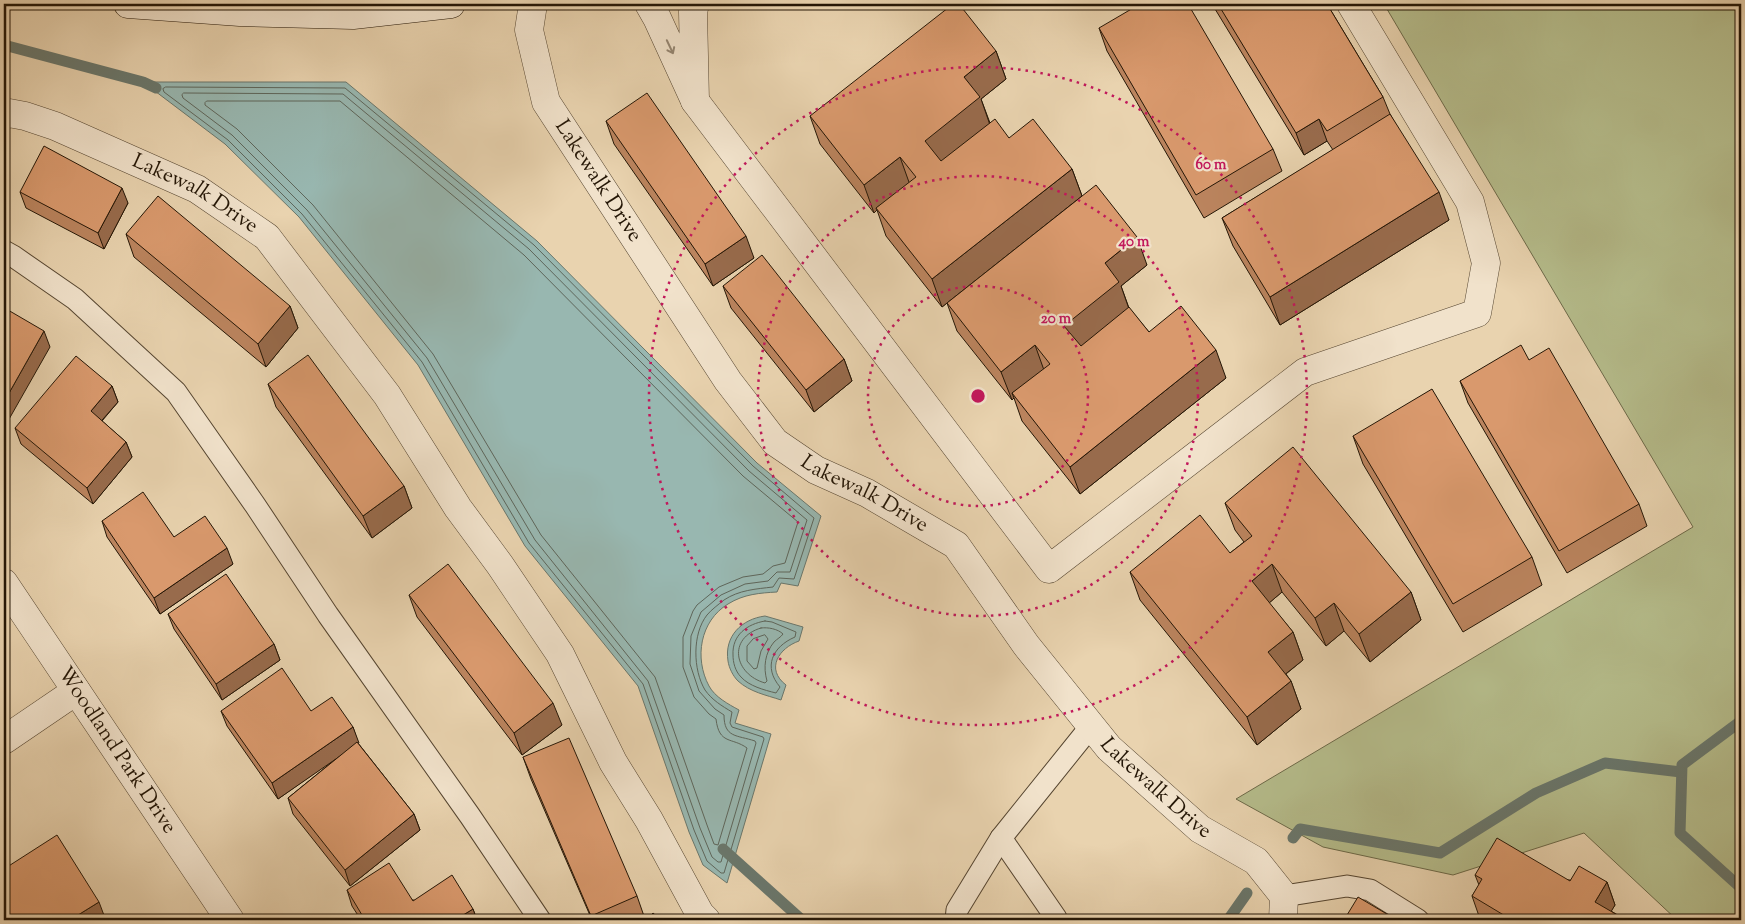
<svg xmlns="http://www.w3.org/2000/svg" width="1745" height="924" font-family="'Sorts Mill Goudy',serif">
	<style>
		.green { fill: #b5bc8b; stroke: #6c6948 }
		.water { fill: #98b7b0; stroke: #6a776c }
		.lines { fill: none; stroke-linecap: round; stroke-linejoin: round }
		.shore { stroke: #5e665b; stroke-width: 1 }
		.stream { stroke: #6a776c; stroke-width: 11 }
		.lane-casing { stroke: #554530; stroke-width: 23 }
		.street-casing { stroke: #554530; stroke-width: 29 }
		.secondary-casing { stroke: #241606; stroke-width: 29 }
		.lane { stroke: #f1e2cb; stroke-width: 21 }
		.street { stroke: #f1e2cb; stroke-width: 28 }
		.secondary { stroke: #f1e2cb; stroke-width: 28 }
		.wall { fill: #bb845e; stroke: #241606 }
		.shaded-wall { fill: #986b4c; stroke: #241606 }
		.building { fill: #d9996d; stroke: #241606 }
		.oneway { stroke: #958672 }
		.ring { fill: none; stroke: #c2185b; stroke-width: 2.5; stroke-dasharray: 2.5 5 }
		.labels { text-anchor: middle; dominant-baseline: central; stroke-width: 4.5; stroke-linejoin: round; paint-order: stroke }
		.street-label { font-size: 21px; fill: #241606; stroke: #f1e2cb }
		.centre { fill: #c2185b; stroke: #f1e2cb; stroke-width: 2.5 }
		.ring-label { font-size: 15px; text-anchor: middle; font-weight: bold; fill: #c2185b; stroke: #f1e2cb; stroke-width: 4.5; stroke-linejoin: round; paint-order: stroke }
	</style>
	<rect width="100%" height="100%" fill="#e9d3af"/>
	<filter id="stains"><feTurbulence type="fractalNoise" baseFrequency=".004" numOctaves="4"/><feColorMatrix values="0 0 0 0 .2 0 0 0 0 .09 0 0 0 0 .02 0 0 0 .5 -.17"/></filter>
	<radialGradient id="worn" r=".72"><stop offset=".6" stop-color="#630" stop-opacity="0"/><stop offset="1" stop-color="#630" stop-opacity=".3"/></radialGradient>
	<path class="green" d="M1384 4H1741V920H1677L1584 833 1453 875 1323 847 1236 799 1693 527Z"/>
	<g class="water">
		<path d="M143 82H346L537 241 757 463 821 516 798 586 781 583 777 592C760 593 744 594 728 604 700 621 694 658 709 686 715 697 728 704 739 710L735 723 771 734 727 883 703 865 689 832 638 686 525 546 418 365 299 217 225 144Z"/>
		<path d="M765 616 803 627 799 641C779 648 765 669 786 685L781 700C766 695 750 692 738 681 733 676 729 668 728 661 724 636 742 619 765 616Z"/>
	</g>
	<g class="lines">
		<g class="shore">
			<path d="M166 87 345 88 534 245 753 466 814 518 794 579 779 578 773 587C756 589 739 590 724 600 719 604 711 610 707 615 692 634 693 670 705 690 712 700 722 706 732 712L730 723 732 727 763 737 764 739 724 873H721L707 861 694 830 643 684 529 543 422 362 302 214 228 140 164 92 163 89Z"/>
			<path d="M184 93 343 94 529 249 749 471 807 520 790 572H777L768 581 745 584 721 595 701 612 691 636 690 664 699 691 715 709 724 715C724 738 737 735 755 741L756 743 721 862H718L712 857 700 828 648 681 535 540 427 358 307 210 232 135 183 98 182 95Z"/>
			<path d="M207 101H340L524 255 743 476 798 522 785 563 773 566 763 574 743 577 719 587 697 605 693 611 683 637V667L694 697 709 714 716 719C719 745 732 737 747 748L718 845 714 844 707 825 655 677 541 535 433 354 313 205 237 129 205 105V103Z"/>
			<path d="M765 621 772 622 796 632 795 637C772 647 763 667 780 687L776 693C764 690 749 686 741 677 735 671 733 662 733 655 732 635 747 624 765 621Z"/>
			<path d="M761 628C768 627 778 629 783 634 781 637 777 639 774 642 765 653 763 667 767 681L765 683C734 674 727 638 761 628Z"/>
			<path d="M765 635 768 639 761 651 757 668 754 669 747 661V646L753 639Z"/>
		</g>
		<g class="stream">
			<path d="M4 45 143 82 156 88"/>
			<path d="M1741 721 1682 765 1680 833 1741 888"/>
			<path d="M1293 838 1300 829 1440 853 1536 793 1605 763 1681 772"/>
			<path d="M723 849 802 920"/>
			<path d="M1228 920 1247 893"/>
		</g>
		<defs>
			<g id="lane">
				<path d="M4 251 13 256 75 299 176 392 255 505 328 615 470 816 540 920"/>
				<path d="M1001 838 1056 918 1055 920"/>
				<path d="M1284 896 1347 886 1370 890 1418 920"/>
				<path d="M956 920 957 910 1001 838 1091 726"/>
			</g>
			<g id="street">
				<path id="s1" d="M533 4 529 30 546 102 728 381 775 442 816 470 867 493 956 545 1026 645 1109 748 1200 829 1256 861 1284 896 1283 920"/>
				<path d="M649 4 657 18 695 101 693 12 695 4"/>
				<path d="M695 101 1049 569 1305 372 1477 313 1486 263 1470 202 1351 4"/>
				<path id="s2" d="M4 115 9 113 25 116 55 126 197 189 267 237 387 395 458 508 500 565 560 654 613 762 649 820 700 914 706 920"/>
				<path id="s3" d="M4 583 230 920"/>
				<path d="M4 740 76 691"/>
			</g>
			<path id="secondary" d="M128 4 240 12 353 15 451 4"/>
		</defs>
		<use href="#lane" class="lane-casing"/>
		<use href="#street" class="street-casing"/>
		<use href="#secondary" class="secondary-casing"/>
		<use href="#lane" class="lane"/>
		<use href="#street" class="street"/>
		<use href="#secondary" class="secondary"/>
	</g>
	<g class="wall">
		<path d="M1212 4H1327L1383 97 1390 114 1449 220 1280 325 1233 246 1222 218 1333 150 1327 141 1304 155Z"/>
		<path d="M1099 28 1273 149 1282 171 1204 218 1107 51Z"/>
		<path d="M996 51 1006 79 981 99 990 123 1009 138 1072 169 1082 196 1147 265 1121 286 1129 308 1149 332 1226 378 1080 494 1022 421 1014 398 1012 400 957 331 947 303 966 288 942 307 886 236 877 210 874 213 820 144 810 116Z"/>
		<path d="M606 121 754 258 713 286 614 144Z"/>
		<path d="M20 192 128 203 104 249 26 208Z"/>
		<path d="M126 234 290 306 298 328 266 367 134 257Z"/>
		<path d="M723 286 844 359 852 381 814 412 731 308Z"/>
		<path d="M1529 360 1639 504 1647 526 1567 573 1468 403 1460 381Z"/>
		<path d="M268 384 404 486 412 508 372 538 276 407Z"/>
		<path d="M112 386 118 402 102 421 126 442 132 457 93 504 21 444 15 428Z"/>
		<path d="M1353 436 1532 557 1542 585 1463 632 1363 464Z"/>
		<path d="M1225 503 1411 592 1421 620 1370 662 1344 631 1326 646 1282 592 1269 603 1293 632 1303 660 1286 674 1291 681 1301 709 1257 745 1140 600 1130 572 1230 553 1244 542 1235 530Z"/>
		<path d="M102 521 174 537 233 564 160 614 107 537Z"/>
		<path d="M409 595 562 725 522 755 417 617Z"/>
		<path d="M168 614 274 644 280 660 222 700 174 629Z"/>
		<path d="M221 711H311L353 727 358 743 414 814 420 830 350 886 293 814 288 798 343 753 278 799 227 726Z"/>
		<path d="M523 757 637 896 645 919 641 920H592L531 779Z"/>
		<path d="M1475 875 1607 882 1615 905 1611 911 1626 920H1482L1480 919 1472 896 1479 885Z"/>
		<path d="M347 890 473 909 477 920H361L352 906Z"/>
	</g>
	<g class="shaded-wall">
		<path d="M996 51 1006 79 981 99 990 125 936 168 925 141 964 77Z"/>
		<path d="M1319 119 1327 141 1304 155 1296 133Z"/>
		<path d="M900 157 910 185 876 208 877 210 874 213 864 185Z"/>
		<path d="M1072 169 1082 196 942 307 932 279Z"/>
		<path d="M122 188 128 203 104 249 98 233Z"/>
		<path d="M1439 192 1449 220 1280 325 1270 297Z"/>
		<path d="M746 236 754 258 713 286 705 264Z"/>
		<path d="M1137 237 1147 265 1121 286 1129 309 1074 353 1064 326 1105 263Z"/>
		<path d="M290 306 298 328 266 367 258 344Z"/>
		<path d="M44 331 50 347 4 428V402Z"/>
		<path d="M1035 345 1045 373 1012 393 1014 398 1012 400 1001 372Z"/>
		<path d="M1216 350 1226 378 1080 494 1070 467Z"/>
		<path d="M844 359 852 381 814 412 806 390Z"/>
		<path d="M112 386 118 402 96 427 91 411Z"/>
		<path d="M126 442 132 457 93 504 87 488Z"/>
		<path d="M404 486 412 508 372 538 363 516Z"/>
		<path d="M227 548 233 564 160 614 154 598Z"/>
		<path d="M1272 564 1282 592 1262 609 1252 581Z"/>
		<path d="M1411 592 1421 620 1370 662 1359 634Z"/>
		<path d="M1334 603 1344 631 1326 646 1315 618Z"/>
		<path d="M1293 632 1303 660 1278 680 1268 652Z"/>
		<path d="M274 644 280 660 222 700 216 684Z"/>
		<path d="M1291 681 1301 709 1257 745 1247 717Z"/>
		<path d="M553 703 562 725 522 755 514 733Z"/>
		<path d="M353 727 359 743 278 799 272 783Z"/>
		<path d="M414 814 420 830 350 886 345 870Z"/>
		<path d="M1607 882 1615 905 1606 920 1595 902Z"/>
		<path d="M99 902 105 918 100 920H70Z"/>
		<path d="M473 909 477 920H455Z"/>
	</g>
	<g class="building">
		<path d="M953 4H959L996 51 964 77 980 97 925 141 941 161 995 119 1009 138 1033 119 1072 169 932 279 876 208 916 177 900 157 864 185 810 116Z"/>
		<path d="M1140 4H1188L1273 149 1196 195 1099 28Z"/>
		<path d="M1218 4H1327L1383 97 1327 131 1319 119 1296 133Z"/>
		<path d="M647 93 746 236 705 264 606 121Z"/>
		<path d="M1390 114 1439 192 1270 297 1222 218Z"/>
		<path d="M44 146 122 188 98 233 20 192Z"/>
		<path d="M1096 185 1137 237 1105 263 1119 282 1064 326 1081 346 1129 307 1149 332 1181 306 1216 350 1070 467 1012 393 1050 364 1035 345 1001 372 947 303Z"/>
		<path d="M158 196 290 306 258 344 126 234Z"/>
		<path d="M762 255 844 359 806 390 723 286Z"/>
		<path d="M8 310 44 331 4 402V317Z"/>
		<path d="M1521 345 1529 360 1549 348 1639 504 1559 551 1460 381Z"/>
		<path d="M308 355 404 486 363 516 268 384Z"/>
		<path d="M76 356 112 386 91 411 126 442 87 488 15 428Z"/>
		<path d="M1432 389 1532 557 1453 604 1353 436Z"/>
		<path d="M1293 447 1411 592 1359 634 1334 603 1315 618 1272 564 1252 581 1293 632 1268 652 1291 681 1247 717 1130 572 1200 515 1230 553 1252 536 1225 503Z"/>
		<path d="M143 492 174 537 205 516 227 548 154 598 102 521Z"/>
		<path d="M448 564 553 703 514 733 409 595Z"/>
		<path d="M226 574 274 644 216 684 168 614Z"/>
		<path d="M282 668 311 711 332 697 353 727 272 783 221 711Z"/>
		<path d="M569 738 637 896 591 916 523 757Z"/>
		<path d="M357 742 414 814 345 870 288 798Z"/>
		<path d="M57 835 99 902 70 920H4V869Z"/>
		<path d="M1497 838 1570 881 1579 866 1607 882 1595 902 1626 920H1512L1472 896 1482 879 1475 875Z"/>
		<path d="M389 863 413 901 452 875 473 909 455 920H365L347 890Z"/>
		<path d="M1358 897 1397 920H1344Z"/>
		<path d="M653 913 661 920H646Z"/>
	</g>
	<defs><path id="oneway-shaft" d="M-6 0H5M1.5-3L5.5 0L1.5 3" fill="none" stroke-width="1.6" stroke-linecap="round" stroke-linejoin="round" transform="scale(1.25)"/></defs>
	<use class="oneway" href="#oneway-shaft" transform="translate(670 47) rotate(65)"/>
	<g class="ring">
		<circle cx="978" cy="396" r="110"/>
		<circle cx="978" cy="396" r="220"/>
		<circle cx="978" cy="396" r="329"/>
	</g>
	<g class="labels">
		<g class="street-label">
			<text stroke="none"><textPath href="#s1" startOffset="195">Lakewalk Drive</textPath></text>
			<text stroke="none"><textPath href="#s2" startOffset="209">Lakewalk Drive</textPath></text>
			<text stroke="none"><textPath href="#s1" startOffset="614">Lakewalk Drive</textPath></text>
			<text stroke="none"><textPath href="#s3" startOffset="202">Woodland Park Drive</textPath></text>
			<text stroke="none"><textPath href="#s1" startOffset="1035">Lakewalk Drive</textPath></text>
		</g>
	</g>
	<circle cx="978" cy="396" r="8" class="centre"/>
	<g class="ring-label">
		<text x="1211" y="169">60 m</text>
		<text x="1134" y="246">40 m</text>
		<text x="1056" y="323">20 m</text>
	</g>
	<rect width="1745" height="924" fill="none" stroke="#e9d3af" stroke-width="20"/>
	<rect x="5" y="5" width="1735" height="914" fill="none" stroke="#241606" stroke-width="2.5"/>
	<rect x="10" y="10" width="1725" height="904" fill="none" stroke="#241606"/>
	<rect width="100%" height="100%" filter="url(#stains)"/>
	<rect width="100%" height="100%" fill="url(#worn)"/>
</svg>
